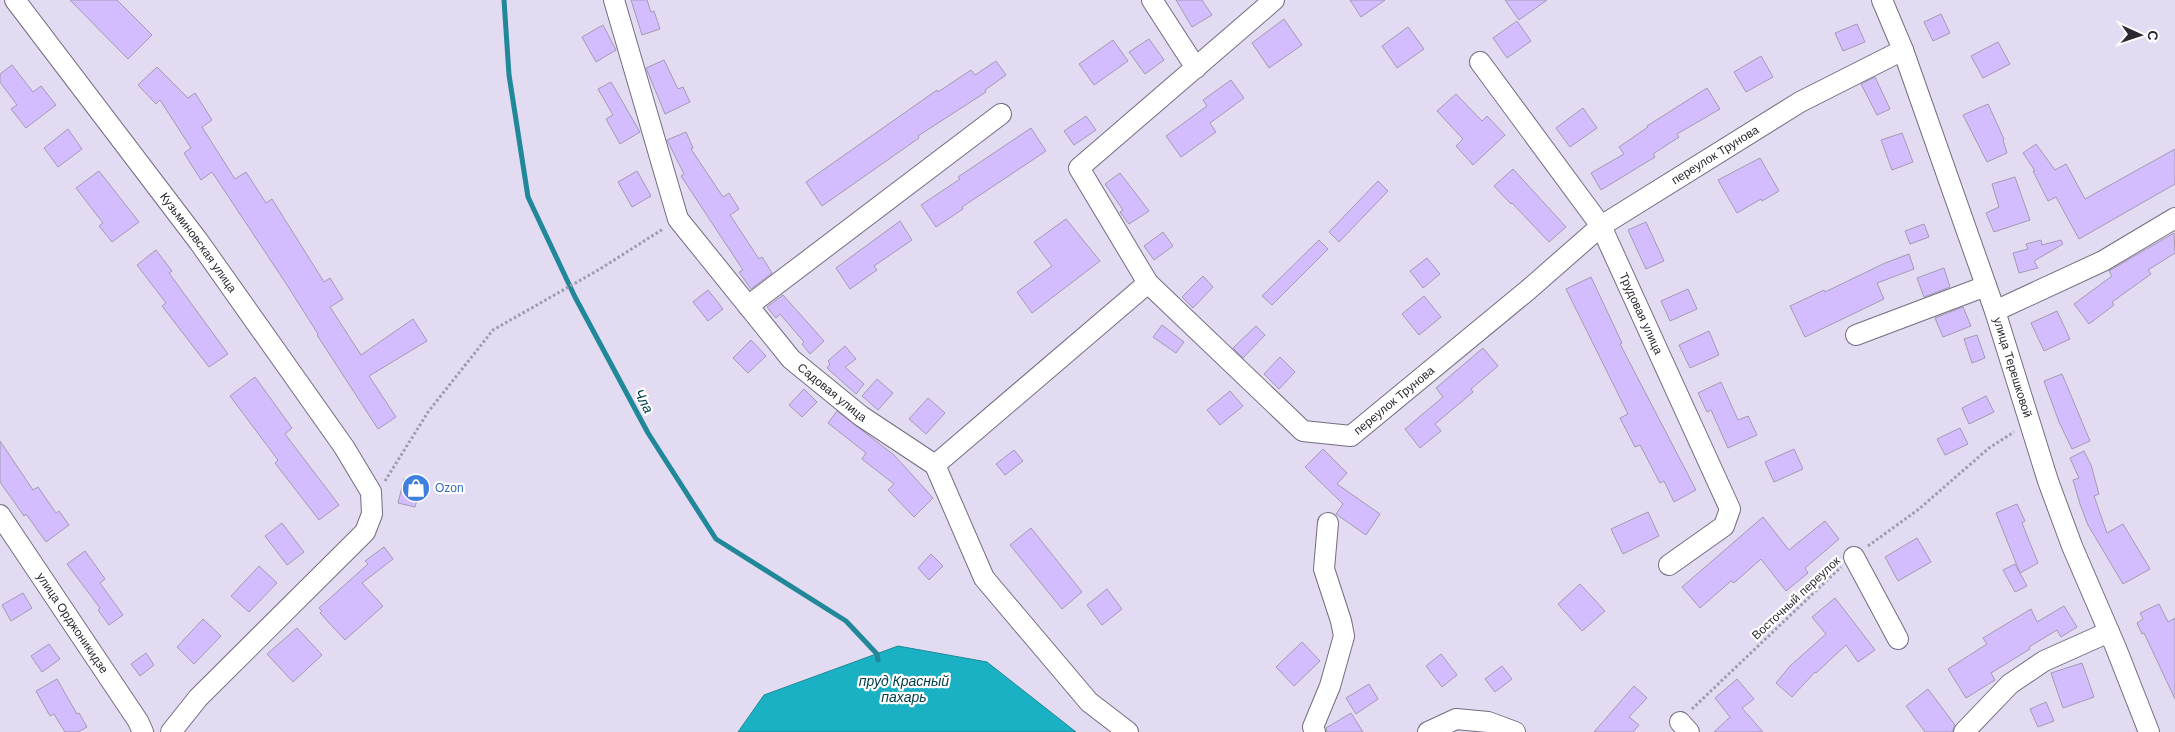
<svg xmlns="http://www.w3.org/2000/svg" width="2175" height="732" font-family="Helvetica,sans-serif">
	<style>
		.water { fill: #1bb1c5; stroke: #208898 }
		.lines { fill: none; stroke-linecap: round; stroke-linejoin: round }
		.stream { stroke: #208898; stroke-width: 5 }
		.building { fill: #d4bdff; stroke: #a29bb0 }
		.minor-casing { stroke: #746d81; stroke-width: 22 }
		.path { stroke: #9f9aab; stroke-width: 3; stroke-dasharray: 2.5 2.5; stroke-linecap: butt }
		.minor { stroke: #fff; stroke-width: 20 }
		.labels { text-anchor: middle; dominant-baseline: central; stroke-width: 4.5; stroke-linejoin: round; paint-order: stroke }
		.street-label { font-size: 12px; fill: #2b2830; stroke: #fff }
		.shop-label { font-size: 12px; fill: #366cbe; stroke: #fff; text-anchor: start }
		.water-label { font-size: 14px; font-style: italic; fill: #014049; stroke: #fff }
	</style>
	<rect width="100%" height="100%" fill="#e2dbf2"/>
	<path class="water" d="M898 646 987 662 1076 732H738L764 695Z"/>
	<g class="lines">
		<path class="stream" d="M504 0 509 75 528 197 575 297 648 433 716 539 846 621 877 654 878 660"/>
	</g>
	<g class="building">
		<path d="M70 0H117L152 35 128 59Z"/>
		<path d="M631 0H647L651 12 654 11 660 29 642 35Z"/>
		<path d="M1176 0H1202L1212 15 1192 27Z"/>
		<path d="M1350 0H1385L1361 17Z"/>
		<path d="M1505 0H1547L1519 20Z"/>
		<path d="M1941 14 1950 33 1933 41 1924 22Z"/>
		<path d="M1284 19 1302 45 1269 68 1252 43Z"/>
		<path d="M1517 21 1531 41 1507 58 1493 38Z"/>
		<path d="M1857 24 1865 42 1843 51 1835 33Z"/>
		<path d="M603 25 616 50 596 62 582 37Z"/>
		<path d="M1408 27 1424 49 1397 68 1382 46Z"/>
		<path d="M1149 39 1164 60 1145 74 1129 52Z"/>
		<path d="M1113 40 1128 61 1094 85 1079 64Z"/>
		<path d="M1998 42 2010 64 1983 78 1971 56Z"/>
		<path d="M1761 56 1773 77 1746 92 1734 72Z"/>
		<path d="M664 60 678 89 683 87 690 102 665 114 646 68Z"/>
		<path d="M996 61 1006 75 985 90 986 92 918 136 919 138 822 206 806 182 937 90 938 92 971 70 975 75Z"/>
		<path d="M12 65 33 92 41 86 56 105 26 128 11 109 17 105 0 82V74Z"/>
		<path d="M157 67 188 98 195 93 212 120 202 127 235 179 246 172 266 203 272 199 324 282 330 278 343 299 330 307 361 355 413 319 427 341 369 376 396 417 378 429 317 335 318 334 287 285 212 172 201 180 184 153 191 148 160 100 156 104 138 85Z"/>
		<path d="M1875 77 1890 109 1877 115 1861 84Z"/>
		<path d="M1231 80 1244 98 1210 123 1216 132 1181 157 1166 136 1207 106 1203 100Z"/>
		<path d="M611 82 640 132 620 144 606 119 613 115 598 89Z"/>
		<path d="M1707 88 1720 109 1677 134 1679 137 1653 154 1655 157 1601 190 1591 173 1624 154 1619 147 1648 127 1647 126Z"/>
		<path d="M1456 94 1482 121 1487 116 1505 135 1473 165 1456 146 1463 139 1437 111Z"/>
		<path d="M1988 104 2004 139 2003 140 2007 153 1987 162 1963 115Z"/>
		<path d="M1583 108 1597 128 1570 147 1556 128Z"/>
		<path d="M1086 116 1096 130 1074 145 1064 131Z"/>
		<path d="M1031 128 1046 151 962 207 963 209 936 227 921 205 960 179 958 177Z"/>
		<path d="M68 129 82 149 58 167 44 148Z"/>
		<path d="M686 132 693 148 691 149 723 197 729 193 739 209 730 215 759 259 762 257 772 273 751 289 739 272 743 270 681 176 684 174 667 140Z"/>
		<path d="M1902 133 1913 162 1892 170 1881 140Z"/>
		<path d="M2036 144 2055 170 2066 164 2085 199 2175 149V184L2079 239 2056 197 2048 201 2033 171H2035L2023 153Z"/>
		<path d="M1760 158 1779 191 1762 201 1761 199 1737 213 1718 180Z"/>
		<path d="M1513 169 1566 227 1549 242 1512 203 1511 204 1494 186Z"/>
		<path d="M99 171 139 222 112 242 99 226 103 223 76 188Z"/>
		<path d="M637 171 651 196 632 207 618 182Z"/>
		<path d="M1120 173 1149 211 1129 224 1120 212 1123 210 1105 184Z"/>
		<path d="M2015 177 2030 220 1994 232 1986 213 1999 207 1992 184Z"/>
		<path d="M1378 181 1388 191 1339 242 1329 232Z"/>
		<path d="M1066 219 1100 261 1032 313 1017 292 1052 266 1034 242Z"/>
		<path d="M900 221 912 240 874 266 877 270 850 289 836 268Z"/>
		<path d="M1646 222 1664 261 1646 269 1628 230Z"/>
		<path d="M1924 224 1929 237 1910 244 1905 231Z"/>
		<path d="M1163 232 1173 246 1154 260 1144 246Z"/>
		<path d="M2174 233 2175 253 2148 270 2151 274 2112 302 2114 305 2089 324 2074 304 2112 276 2109 271Z"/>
		<path d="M1319 240 1328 249 1272 305 1262 296Z"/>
		<path d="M2041 240 2042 245 2061 240 2063 244 2034 261 2038 268 2019 273 2013 253 2028 249 2026 244Z"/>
		<path d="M156 250 172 271 169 273 228 354 209 367 162 306 166 303 137 265Z"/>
		<path d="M1909 254 1914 269 1877 283 1884 299 1805 337 1790 306 1824 290 1825 292 1885 263Z"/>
		<path d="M1427 258 1440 274 1423 288 1410 271Z"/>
		<path d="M1944 268 1950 287 1924 297 1917 278Z"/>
		<path d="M1203 276 1213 287 1193 308 1182 297Z"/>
		<path d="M1591 277 1622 343 1620 344 1696 490 1674 502 1664 481 1660 483 1640 445 1635 447 1620 418 1628 414 1566 289Z"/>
		<path d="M1688 289 1697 309 1670 321 1661 301Z"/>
		<path d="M708 290 723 309 708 321 693 302Z"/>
		<path d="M783 295 824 341 810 354 802 344 804 342 780 314 776 318 767 307Z"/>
		<path d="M1424 296 1441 317 1419 335 1402 314Z"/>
		<path d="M1963 307 1971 326 1943 337 1935 318Z"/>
		<path d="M2057 311 2070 339 2044 351 2031 323Z"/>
		<path d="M1162 325 1184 342 1176 353 1153 337Z"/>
		<path d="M1256 326 1265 335 1243 358 1233 348Z"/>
		<path d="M1709 331 1719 355 1690 368 1679 345Z"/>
		<path d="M1977 335 1985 358 1972 363 1964 339Z"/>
		<path d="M751 340 766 356 748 373 733 358Z"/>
		<path d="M845 346 856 359 845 367 864 384 856 394 827 368 830 364 828 361Z"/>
		<path d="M1483 348 1498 366 1471 389 1473 392 1435 424 1441 431 1420 448 1405 429 1443 397 1436 388Z"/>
		<path d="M1280 357 1295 372 1279 389 1264 374Z"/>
		<path d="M2062 374 2090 441 2072 449 2059 422 2044 381Z"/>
		<path d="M255 377 292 428 285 434 339 505 319 520 275 463 278 460 230 396Z"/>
		<path d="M877 379 893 393 878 410 862 396Z"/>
		<path d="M1721 382 1738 420 1748 416 1757 435 1728 448 1711 410 1707 412 1698 393Z"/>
		<path d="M804 389 817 402 802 417 789 405Z"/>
		<path d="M1230 391 1243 406 1220 425 1207 410Z"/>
		<path d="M1986 396 1994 412 1969 424 1962 408Z"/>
		<path d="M928 398 945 413 926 434 909 419Z"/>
		<path d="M837 411 894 455 933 498 914 517 888 490 894 484 862 459 866 453 828 423Z"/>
		<path d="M1960 428 1968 444 1945 455 1937 439Z"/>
		<path d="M0 441 33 490 38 487 56 513 59 511 69 525 46 542 26 514 24 516 0 482Z"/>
		<path d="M1323 449 1347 473 1337 484 1380 514 1366 535 1336 514 1343 504 1305 467Z"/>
		<path d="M1794 449 1803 469 1774 482 1765 462Z"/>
		<path d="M1014 450 1023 461 1005 475 996 464Z"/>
		<path d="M2084 451 2091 465 2099 494 2094 496 2107 533 2123 524 2150 569 2123 584 2088 525 2080 504 2073 480 2079 478 2070 458Z"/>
		<path d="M404 479 422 483 415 507 398 503Z"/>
		<path d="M2017 504 2025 521 2022 523 2038 563 2020 573 1996 513Z"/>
		<path d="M1648 512 1659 536 1623 554 1611 529Z"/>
		<path d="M1763 517 1789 550 1825 521 1839 539 1805 568 1808 573 1786 591 1761 559 1734 583 1731 581 1700 608 1682 587Z"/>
		<path d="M282 523 304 552 287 565 265 536Z"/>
		<path d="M1031 528 1082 592 1062 609 1010 545Z"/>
		<path d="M1917 538 1931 562 1898 581 1885 557Z"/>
		<path d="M384 547 393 559 362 583 383 606 345 640 320 613 322 611 319 608 368 564 365 561Z"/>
		<path d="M85 551 105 579 100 583 123 615 109 625 98 610 100 608 67 564Z"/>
		<path d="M931 554 943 566 929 580 918 568Z"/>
		<path d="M2015 564 2027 586 2015 592 2003 570Z"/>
		<path d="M259 566 277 583 249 612 231 596Z"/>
		<path d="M1580 584 1605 611 1582 631 1558 604Z"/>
		<path d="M1107 589 1122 609 1102 625 1087 605Z"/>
		<path d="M23 593 32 608 11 621 2 605Z"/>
		<path d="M1835 598 1875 650 1858 662 1846 645 1816 673 1815 672 1792 697 1776 683 1790 666 1826 634 1812 617Z"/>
		<path d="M2159 604 2168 622 2175 618V699L2144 633 2142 634 2137 623 2143 619 2140 613Z"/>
		<path d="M2064 606 2077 627 2061 637 2057 630 2029 647 2030 649 1991 673 1995 680 1966 698 1948 669 1987 644 1983 638 2031 609 2037 622Z"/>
		<path d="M203 619 221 636 194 664 177 647Z"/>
		<path d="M297 628 322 655 293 682 267 654Z"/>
		<path d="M1302 642 1320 661 1294 686 1276 667Z"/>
		<path d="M49 644 60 659 42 672 31 656Z"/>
		<path d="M146 653 154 665 140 676 131 664Z"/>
		<path d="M1441 654 1457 675 1442 687 1426 666Z"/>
		<path d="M2082 663 2094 697 2063 708 2051 673Z"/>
		<path d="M1502 666 1512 679 1495 692 1485 679Z"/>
		<path d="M57 679 77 714 79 713 87 727 78 732H65L54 714 50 716 36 691Z"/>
		<path d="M1737 679 1754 699 1742 708 1763 732H1714L1730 717 1715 698Z"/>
		<path d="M1369 684 1378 699 1356 714 1346 698Z"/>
		<path d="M1634 686 1647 698 1629 717 1639 725 1633 732H1594Z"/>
		<path d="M1928 689 1955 725 1952 732H1925L1906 706Z"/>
		<path d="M2046 702 2054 721 2038 727 2030 709Z"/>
		<path d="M1351 713 1363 732H1327L1326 728Z"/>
	</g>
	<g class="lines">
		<defs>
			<g id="minor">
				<path id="s1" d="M15 0 199 242 344 447 371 492 372 514 365 532 198 698 171 732"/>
				<path id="s2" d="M614 0 678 219 791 359 861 416 935 465 984 578 1089 702 1128 732"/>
				<path d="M1152 0 1196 68"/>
				<path id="s3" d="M1274 0 1079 168 1148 283 1303 431 1351 436 1528 290 1601 226 1800 102 1903 50"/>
				<path id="s4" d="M1882 0 1903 50 1995 311 2048 481 2072 546 2116 648 2149 732"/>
				<path id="s5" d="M1480 62 1601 226 1730 509 1724 526 1669 565"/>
				<path d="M748 306 1001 114"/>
				<path d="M1995 311 2103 261 2175 218"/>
				<path d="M1856 335 1986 286"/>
				<path d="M935 465 1148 283"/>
				<path id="s6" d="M0 515 138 721 143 732"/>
				<path d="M1854 557 1898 639"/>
				<path d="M1680 722 1689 732"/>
				<path d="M1315 732 1313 727 1330 686 1344 636 1341 621 1324 569 1328 523"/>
				<path d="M1428 732 1456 719 1488 722 1515 732"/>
				<path d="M1964 732 2010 684 2044 661 2109 632"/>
			</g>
		</defs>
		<use href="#minor" class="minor-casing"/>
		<g class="path">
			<path d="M385 481 428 412 493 330 600 269 663 229"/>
			<path d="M1868 546 1919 509 1989 448 2014 432"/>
			<path d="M1692 709 1841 567"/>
		</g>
		<use href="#minor" class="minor"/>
	</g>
	<defs>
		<symbol id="shop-disc" viewBox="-11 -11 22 22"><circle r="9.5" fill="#3f7fe0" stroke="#fff"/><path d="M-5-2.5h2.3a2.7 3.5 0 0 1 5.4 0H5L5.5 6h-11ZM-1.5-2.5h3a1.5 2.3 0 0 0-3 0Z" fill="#fff"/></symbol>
	</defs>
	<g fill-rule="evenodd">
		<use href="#shop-disc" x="400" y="472" width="32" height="32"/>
	</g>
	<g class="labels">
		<g class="street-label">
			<text stroke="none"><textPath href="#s3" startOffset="1115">переулок Трунова</textPath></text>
			<text stroke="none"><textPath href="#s1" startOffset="304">Кузьминовская улица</textPath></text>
			<text stroke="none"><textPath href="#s5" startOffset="300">Трудовая улица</textPath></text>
			<text stroke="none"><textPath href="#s4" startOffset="390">улица Терешковой</textPath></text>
			<text stroke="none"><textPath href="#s2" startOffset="461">Садовая улица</textPath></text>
			<text stroke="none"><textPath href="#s3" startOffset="710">переулок Трунова</textPath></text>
			<text transform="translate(1796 598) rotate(-43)">Восточный переулок</text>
			<text stroke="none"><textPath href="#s6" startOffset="130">улица Орджоникидзе</textPath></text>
		</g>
		<g class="shop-label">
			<text x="435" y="488">Ozon</text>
		</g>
		<g class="water-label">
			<text transform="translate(644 401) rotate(62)">Чла</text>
			<text x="904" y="681">пруд Красный<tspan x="904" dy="16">пахарь</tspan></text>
		</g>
	</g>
	<g transform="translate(2140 35) rotate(93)" stroke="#ffffff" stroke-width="4" paint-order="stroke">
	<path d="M0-4L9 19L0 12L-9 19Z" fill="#2b2830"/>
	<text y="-8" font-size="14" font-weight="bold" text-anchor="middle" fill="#2b2830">С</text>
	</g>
</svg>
